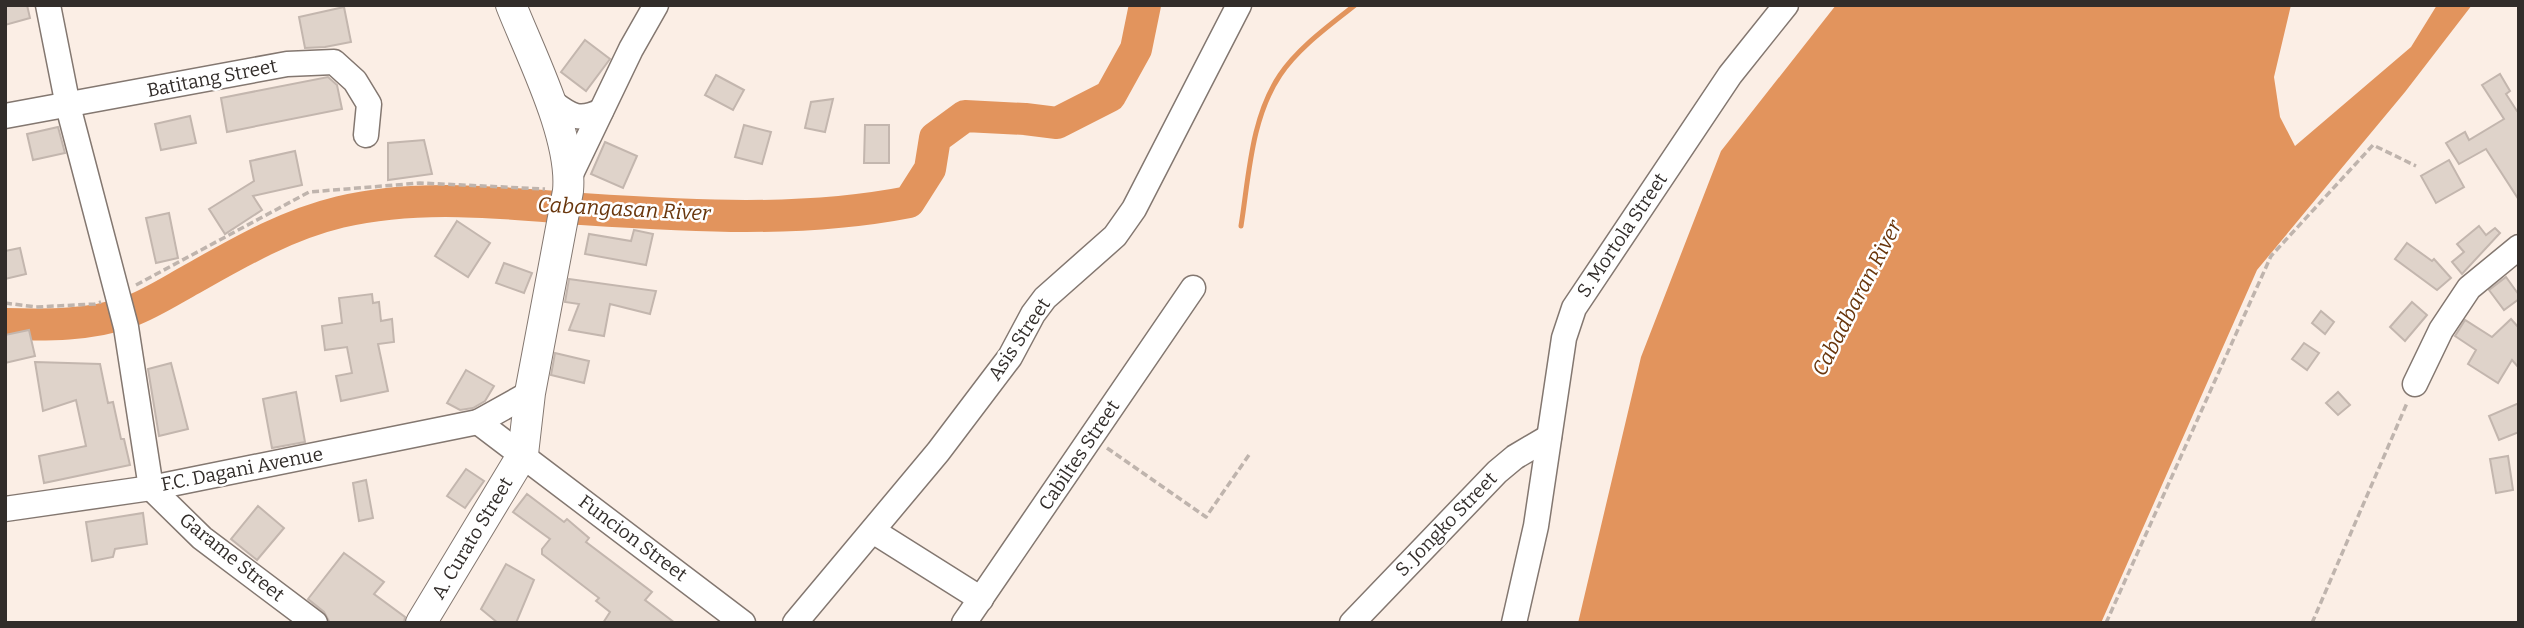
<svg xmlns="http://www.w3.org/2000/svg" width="2524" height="628" font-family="Bitter,serif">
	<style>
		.water { fill: #e2945d }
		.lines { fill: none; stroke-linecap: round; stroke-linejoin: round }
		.stream { stroke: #e2945d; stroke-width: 5 }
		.river { stroke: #e2945d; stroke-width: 32 }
		.building { fill: #dfd3ca; stroke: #c3b6ae; stroke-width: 2 }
		.minor-casing { stroke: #837770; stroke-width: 27 }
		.major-casing { stroke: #837770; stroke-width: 32 }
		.path { stroke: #bfb4ad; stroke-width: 3.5; stroke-dasharray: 7 3.5; stroke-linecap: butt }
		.minor { stroke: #fff; stroke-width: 24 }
		.major { stroke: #fff; stroke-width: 30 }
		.labels { text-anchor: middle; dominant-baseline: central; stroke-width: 5; stroke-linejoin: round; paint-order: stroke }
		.street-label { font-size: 19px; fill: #322d2a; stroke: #fff }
		.water-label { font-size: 21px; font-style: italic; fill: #69360c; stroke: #fff }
	</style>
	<rect width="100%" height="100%" fill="#fbeee5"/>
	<path class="water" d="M1836 5H2291L2274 77 2280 117 2295 146 2411 47 2437 5H2472L2405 92 2257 270 2101 623H1578L1641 357 1721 151Z"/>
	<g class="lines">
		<path class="stream" d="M1241 226C1249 176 1251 118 1280 75 1299 47 1329 26 1355 5"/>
		<path class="river" d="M5 324C47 325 90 326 131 311 152 303 172 290 192 279 240 252 286 225 340 212 420 193 501 203 582 209 690 216 802 223 909 202L930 169 935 138 965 116 1025 119 1057 123 1110 96 1136 49 1145 5"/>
	</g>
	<g class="building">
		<path d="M5 5H27L30 18 5 25Z"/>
		<path d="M344 7 351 42 325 47 305 48 299 17Z"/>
		<path d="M585 40 610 59 586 91 561 72Z"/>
		<path d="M2500 74 2510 91 2506 94 2517 111 2519 110V200L2486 149 2459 164 2446 143 2465 132 2469 140 2504 119 2482 85Z"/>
		<path d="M716 75 744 90 733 110 705 95Z"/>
		<path d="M328 77 337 85 342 109 227 132 221 98Z"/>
		<path d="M833 99 825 132 805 128 811 102Z"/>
		<path d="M190 116 196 143 161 150 155 124Z"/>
		<path d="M744 125 771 132 762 164 735 157Z"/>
		<path d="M865 125H889V163H864Z"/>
		<path d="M58 127 65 153 33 160 27 134Z"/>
		<path d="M424 140 432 174 388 180V143Z"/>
		<path d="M605 142 637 156 623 188 591 174Z"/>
		<path d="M295 151 302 185 253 196 262 210 225 234 209 209 254 181 250 161Z"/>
		<path d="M2449 160 2464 187 2436 203 2421 176Z"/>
		<path d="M169 213 178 258 156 263 146 218Z"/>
		<path d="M457 221 490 243 468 277 435 256Z"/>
		<path d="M2479 226 2486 235 2495 228 2500 233 2462 274 2452 262 2464 252 2457 244Z"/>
		<path d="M634 230 653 234 646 265 585 254 589 234 631 241Z"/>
		<path d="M2407 243 2432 261 2434 259 2451 278 2437 290 2395 259Z"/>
		<path d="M20 248 26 274 5 279V251Z"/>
		<path d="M504 263 532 273 524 293 496 283Z"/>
		<path d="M2506 277 2519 295V299L2504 310 2489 290Z"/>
		<path d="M569 279 656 291 650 314 610 304 604 336 569 330 579 304 565 302Z"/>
		<path d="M372 294 373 303 379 302 381 321 392 319 394 342 378 344 388 391 341 401 336 376 352 373 347 347 325 350 322 326 342 323 339 298Z"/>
		<path d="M2412 302 2427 315 2405 341 2390 327Z"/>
		<path d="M2321 311 2334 322 2325 334 2312 323Z"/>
		<path d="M2511 319 2519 328V368L2512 360 2498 383 2468 364 2476 350 2455 336 2465 320 2492 337Z"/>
		<path d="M29 330 35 356 5 363V335Z"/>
		<path d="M2304 343 2319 353 2307 370 2292 359Z"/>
		<path d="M555 353 589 361 584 383 551 375Z"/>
		<path d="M35 362 100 364 108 403 113 402 121 439H124L130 465 44 483 39 456 86 446 76 400 43 411Z"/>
		<path d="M171 363 188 429 159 436 148 369Z"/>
		<path d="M466 370 494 386 485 401 473 408 460 410 447 403Z"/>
		<path d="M296 392 305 442 272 448 263 399Z"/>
		<path d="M2338 392 2350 405 2338 415 2326 403Z"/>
		<path d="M2519 403V432L2499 440 2489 416Z"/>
		<path d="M2508 456 2513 490 2496 493 2490 459Z"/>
		<path d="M466 469 484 481 465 508 447 496Z"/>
		<path d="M366 480 373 518 359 521 353 483Z"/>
		<path d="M527 494 564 522 567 519 589 538 586 542 652 592 645 600 675 623H603L610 612 596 601 599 598 542 554V549L550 539 513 512Z"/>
		<path d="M258 506 284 528 257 560 231 539Z"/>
		<path d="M143 513 147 544 115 549 113 557 92 561 86 522Z"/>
		<path d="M344 553 384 582 374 594 405 617 404 623H330L324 612 308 599Z"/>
		<path d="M506 564 534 580 516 623H498L481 609Z"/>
	</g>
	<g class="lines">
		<defs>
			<g id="minor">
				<path d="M48 5 68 106 126 327 151 488 202 538 315 623"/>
				<path d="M548 99C569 114 576 123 601 111"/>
				<path d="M5 116 287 64 334 62 355 81 369 104 366 135"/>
				<path d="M570 176 631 49 656 5"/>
				<path d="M2415 384 2441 330 2469 288 2519 247"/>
				<path d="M478 422 743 623"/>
				<path d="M5 509 151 488 478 422 530 393"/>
				<path d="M873 531 981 599"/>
				<path d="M795 623 938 452 1010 357 1033 314 1045 298 1115 236 1134 209 1239 5"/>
				<path d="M964 623 1193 288"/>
				<path d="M1352 623 1497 472 1515 457 1549 437"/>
				<path d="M1514 623 1536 526 1564 338 1574 308 1730 75 1786 5"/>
			</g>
			<path id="major" d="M421 623 523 454 530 393 568 191C573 137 531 56 511 5"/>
		</defs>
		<use href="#minor" class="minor-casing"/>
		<use href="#major" class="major-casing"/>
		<g class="path">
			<path d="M136 285 309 192 420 183 545 189"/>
			<path d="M5 303 36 307 95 304 101 302"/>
			<path d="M1107 448 1206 517 1249 455"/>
			<path d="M2106 623 2271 256 2373 145 2416 166"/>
			<path d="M2312 623 2407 403"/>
		</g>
		<use href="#minor" class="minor"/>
		<use href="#major" class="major"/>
	</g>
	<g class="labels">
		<g class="street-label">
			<text transform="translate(212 78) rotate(-11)">Batitang Street</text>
			<text transform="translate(1622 235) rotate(-56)">S. Mortola Street</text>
			<text transform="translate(1019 339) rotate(-56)">Asis Street</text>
			<text transform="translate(1079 455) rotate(-56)">Cabiltes Street</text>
			<text transform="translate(242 469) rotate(-11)">F.C. Dagani Avenue</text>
			<text transform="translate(1446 524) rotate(-46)">S. Jongko Street</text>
			<text transform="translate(472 538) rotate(-59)">A. Curato Street</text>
			<text transform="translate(633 538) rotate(37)">Funcion Street</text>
			<text transform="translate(232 557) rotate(39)">Garame Street</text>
		</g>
		<g class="water-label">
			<text transform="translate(624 209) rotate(3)">Cabangasan River</text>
			<text transform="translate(1857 298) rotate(-63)">Cabadbaran River</text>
		</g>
	</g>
	<rect width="2524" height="628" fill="none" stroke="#322d2a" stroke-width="14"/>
</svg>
